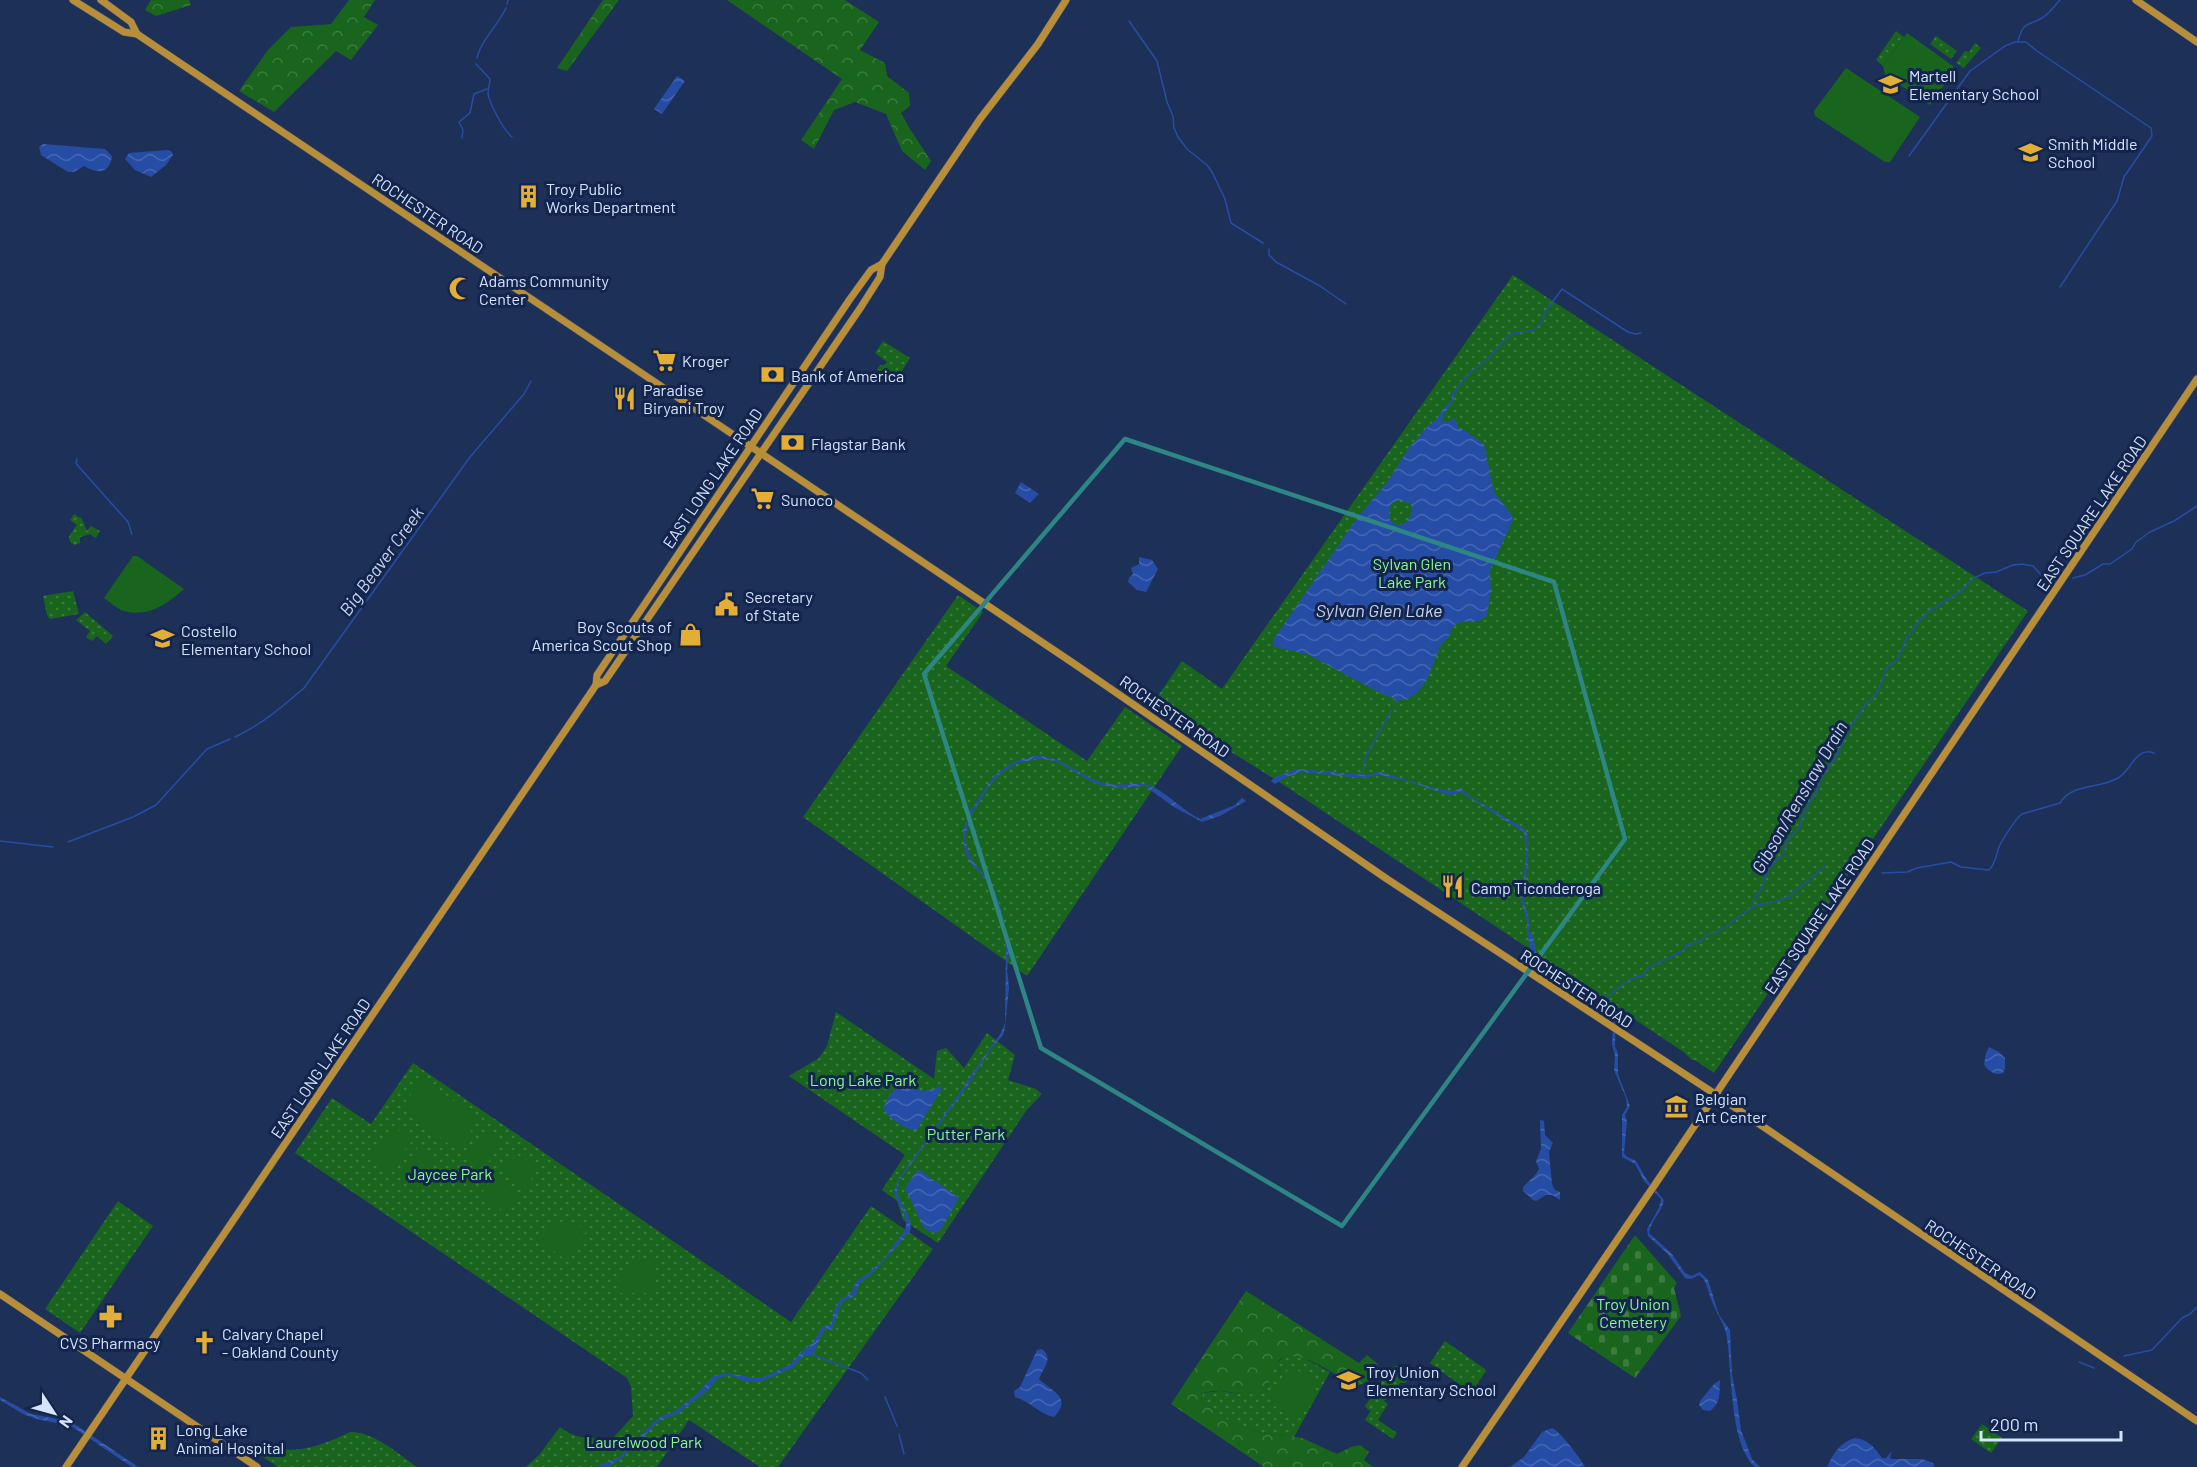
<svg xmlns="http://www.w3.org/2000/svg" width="2197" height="1467" font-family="Barlow,sans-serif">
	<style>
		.green { fill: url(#green-dots) }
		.forest { fill: url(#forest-crowns) }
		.cemetery { fill: url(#cemetery-stones) }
		.pitch { fill: #1a651d }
		.water { fill: url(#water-waves); fill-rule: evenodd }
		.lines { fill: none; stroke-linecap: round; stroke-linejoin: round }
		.stream { stroke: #264da6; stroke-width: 1.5 }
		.secondary-casing { stroke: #3b4d72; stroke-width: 8 }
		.secondary { stroke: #b88f38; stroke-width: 7 }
		.marked { fill: none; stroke: #2d8683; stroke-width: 4.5; stroke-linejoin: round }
		.labels { text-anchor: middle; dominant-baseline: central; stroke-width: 6; stroke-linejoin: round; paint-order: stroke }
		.poi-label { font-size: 16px; fill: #d6e4fd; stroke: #13254d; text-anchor: start }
		.street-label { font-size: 16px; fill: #d6e4fd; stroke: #13254d }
		.park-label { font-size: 16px; fill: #8bfa8a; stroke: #13254d }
		.water-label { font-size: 18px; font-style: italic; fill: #c8d4ec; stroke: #13254d }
	</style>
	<defs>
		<pattern id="green-dots" width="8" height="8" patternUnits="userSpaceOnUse" patternTransform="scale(1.5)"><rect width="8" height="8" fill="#1a651d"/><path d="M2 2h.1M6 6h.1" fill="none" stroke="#3b7b3f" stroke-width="1.8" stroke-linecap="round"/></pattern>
		<pattern id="forest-crowns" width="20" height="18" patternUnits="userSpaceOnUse" patternTransform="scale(1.5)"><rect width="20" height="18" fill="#1a651d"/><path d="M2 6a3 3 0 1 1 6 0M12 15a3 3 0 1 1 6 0" fill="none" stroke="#3b7b3f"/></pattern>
		<pattern id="cemetery-stones" width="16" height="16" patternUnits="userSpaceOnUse" patternTransform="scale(1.5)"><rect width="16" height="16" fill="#1a651d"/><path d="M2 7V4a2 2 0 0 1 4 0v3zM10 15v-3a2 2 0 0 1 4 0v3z" fill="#3b7b3f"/></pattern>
		<pattern id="water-waves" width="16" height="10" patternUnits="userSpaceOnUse" patternTransform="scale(1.5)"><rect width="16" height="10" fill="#264da6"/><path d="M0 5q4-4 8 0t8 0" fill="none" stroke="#4566b3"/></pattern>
	</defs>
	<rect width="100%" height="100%" fill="#1d3058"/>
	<g class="green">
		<path d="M1896 31 1904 37 1883 66 1876 60Z"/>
		<path d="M1936 36 1957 51 1951 59 1930 44Z"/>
		<path d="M1975 43 1981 48 1964 68 1956 63 1965 51 1969 52Z"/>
		<path d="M1513 275 2028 611 1714 1073 1695 1060H1692L1685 1053 1284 785 1153 703 1182 661 1222 689Z"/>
		<path d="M883 341 910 358 895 382 877 370 880 365H884L887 362 875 353Z"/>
		<path d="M74 514 82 519 87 531 91 526 100 531 96 538 90 534 80 537V543L75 545 70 542 69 536 77 525 70 520Z"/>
		<path d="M73 591 79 614 50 619 47 615 43 596Z"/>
		<path d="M958 595 983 612 946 666 1087 761 1125 707 1182 746 1027 976 803 817Z"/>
		<path d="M85 612 113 636 106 644 97 636 92 641 86 637 90 631 76 620Z"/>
		<path d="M836 1012 934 1079 937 1051 946 1048 964 1068 987 1033 1015 1055 1008 1080 1036 1089 1042 1094 1026 1111 938 1243 903 1220 897 1201 882 1190 905 1155 789 1076 819 1058 827 1046Z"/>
		<path d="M413 1063 791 1322 871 1206 933 1249 778 1467H760L689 1420 657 1467H526L539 1455 560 1427C578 1441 591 1438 613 1438L633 1416 631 1387 627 1378 295 1153 332 1098 371 1124Z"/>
		<path d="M118 1201 153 1226 80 1333 45 1309Z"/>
		<path d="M1445 1341 1485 1369 1486 1371 1471 1393 1430 1363Z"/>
		<path d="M1285 1356H1300L1330 1372 1294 1437 1261 1433 1231 1422 1201 1401 1203 1393 1220 1391 1240 1394 1267 1387 1275 1364Z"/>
		<path d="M1404 1365 1414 1373V1375L1405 1383H1400L1392 1397H1387L1384 1401 1388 1404 1378 1420 1397 1433 1393 1439 1365 1420 1371 1410H1368L1365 1406 1382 1381 1386 1371 1395 1366Z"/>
		<path d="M1982 1424 2002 1438 1991 1453 1971 1439Z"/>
		<path d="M350 1432C375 1432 398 1454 417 1467H278L251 1449 253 1443C292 1456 314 1449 350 1432Z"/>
	</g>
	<g class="forest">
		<path d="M151 0H189L191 5 156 16 145 10Z"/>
		<path d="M349 0H375L364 17 378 25 351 60 336 51 274 112 239 91 268 50 291 27 331 24Z"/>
		<path d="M603 0H619L567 71 557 68Z"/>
		<path d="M727 0H845L879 22 860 50 885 63 887 76 909 93 910 106 901 113 910 129 931 161 925 170 902 151 886 114 855 102 834 110 814 149 801 140 842 79Z"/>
		<path d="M1246 1291 1359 1363 1367 1355 1378 1364C1377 1377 1367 1384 1355 1386 1338 1377 1287 1338 1275 1366 1270 1376 1270 1389 1258 1393 1246 1397 1234 1392 1222 1391 1216 1390 1209 1392 1203 1393L1201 1401 1231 1422 1261 1433 1302 1438 1337 1454 1351 1447 1360 1445 1369 1452 1364 1460 1373 1467H1264L1171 1404Z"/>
	</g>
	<path class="cemetery" d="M1635 1235 1677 1283 1674 1288 1681 1316 1635 1378 1568 1333Z"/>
	<g class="pitch">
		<path d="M1907 33 1953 66 1954 71 1930 105 1885 75 1883 66Z"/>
		<path d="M1846 68 1920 117 1890 162H1885L1815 116 1814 111Z"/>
		<path d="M133 556H137L184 589C167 604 148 618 124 611 117 609 110 602 104 598Z"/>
		<path d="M423 1078 479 1120 457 1150 401 1108Z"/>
		<path d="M394 1126 412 1141 389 1170 371 1155Z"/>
		<path d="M486 1129 503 1142 484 1168 467 1155Z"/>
		<path d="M419 1146 437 1160 415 1189 397 1175Z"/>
		<path d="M512 1151 538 1169 526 1187 500 1168Z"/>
		<path d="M494 1177 520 1197 507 1214 481 1194Z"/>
		<path d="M567 1221 578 1225 586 1232 564 1259 537 1237C546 1226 553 1222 567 1221Z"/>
		<path d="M644 1258 654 1259 653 1293H619C618 1274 626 1263 644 1258Z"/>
		<path d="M1290 1366 1319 1383 1298 1420 1269 1403Z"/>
	</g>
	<g class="water">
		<path d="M677 76 685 81 662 114 654 109Z"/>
		<path d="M43 144 105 149 112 156C110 174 97 174 84 166L74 172H68L41 155 39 147Z"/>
		<path d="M168 150 172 152 173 155 166 165 151 177 135 170 125 159 129 153Z"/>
		<path d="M1456 391 1453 401 1444 414 1442 421 1447 422 1454 418 1459 429 1464 430 1484 444 1494 492 1512 515 1513 520 1490 570 1491 591 1487 615C1478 627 1462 616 1453 627 1448 633 1453 629 1449 636 1447 640 1442 642 1440 647 1432 665 1425 700 1399 700L1396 705 1395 699 1378 692 1307 654 1274 647 1273 640 1360 514 1386 484 1409 448 1428 426 1436 420 1447 404 1452 401V394ZM1399 500 1411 504C1415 533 1379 531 1392 503Z"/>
		<path d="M1021 482 1039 494 1030 503 1015 493Z"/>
		<path d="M1139 557 1152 560 1158 569 1146 592 1137 590 1128 582 1129 578 1133 574 1131 568 1139 564Z"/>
		<path d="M1035 756C1064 755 1081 779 1108 784 1123 787 1140 780 1154 787 1170 796 1184 811 1200 819L1235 805 1242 798 1246 801 1220 816 1202 822 1174 807 1145 786 1118 788 1096 784 1059 763 1047 759H1036L1015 764 999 775 991 784 969 818 965 839 970 857 994 889 1002 913 1009 951 1007 970 1009 987 1005 1027 1003 1035 988 1053 971 1081 898 1182C892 1200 915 1213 910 1232 903 1236 903 1241 897 1246 885 1259 874 1274 859 1284L856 1295C852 1298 846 1299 843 1302 836 1310 837 1321 832 1330L826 1329 823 1332 813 1355 804 1356 792 1368 760 1382H746L730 1375 718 1378 706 1392 677 1414 659 1421 621 1459 607 1467H596L620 1457 655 1421 664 1415 674 1412 698 1393 713 1376 726 1373 755 1378 764 1377 791 1364 802 1351 813 1343 822 1327 832 1324 833 1313 840 1300 851 1293 856 1282 871 1271 883 1260 905 1230C910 1216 897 1205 894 1192L897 1181C926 1141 955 1100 983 1058 990 1046 1001 1037 1005 1023L1006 949 999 908 988 883 971 863 965 853 963 830 971 810 994 776 1013 762Z"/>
		<path d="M1297 769 1366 775 1380 772 1437 789 1453 791 1460 788 1471 797 1525 829 1528 837V862L1523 898 1529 921V931L1533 936 1537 958 1599 999C1606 999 1611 1002 1616 1008L1615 1047 1618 1053V1074L1630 1106 1625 1115 1627 1122 1624 1153 1626 1156 1636 1161 1647 1180 1664 1200C1662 1212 1651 1220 1649 1233L1672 1254 1685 1273 1692 1276 1700 1272 1708 1280 1719 1315 1730 1330 1732 1375 1737 1400 1741 1430 1752 1459 1760 1467H1755C1728 1442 1733 1368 1726 1333 1725 1326 1714 1308 1711 1299 1708 1291 1707 1280 1699 1275L1691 1279 1685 1278 1667 1253 1648 1236 1647 1229 1659 1208 1661 1199 1644 1181 1635 1164 1622 1157V1115L1627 1107 1626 1098 1614 1070 1615 1056 1612 1044 1614 1009 1590 997 1532 957 1527 933V922L1521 900 1526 857 1524 832 1460 792 1450 795 1442 793 1410 782 1379 775 1361 778 1302 772 1286 777 1275 784 1271 781 1275 777Z"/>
		<path d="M1989 1047 1999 1052 2005 1058V1069L2003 1073C1996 1076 1987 1071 1984 1064L1986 1053Z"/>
		<path d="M940 1086 942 1088 940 1092 916 1131C904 1128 890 1120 883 1108 886 1103 889 1095 893 1091 901 1082 924 1098 940 1086Z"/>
		<path d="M1540 1120 1544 1121 1545 1135 1553 1143 1549 1152 1552 1184 1555 1190 1560 1192V1200L1552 1195H1546L1536 1201 1533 1200 1523 1191V1187L1536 1174 1539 1169 1536 1161 1541 1149Z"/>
		<path d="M918 1169 959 1198 940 1231 935 1233 926 1230 923 1226 905 1188Z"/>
		<path d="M1042 1349C1054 1359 1043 1368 1039 1379 1052 1392 1073 1397 1054 1417 1039 1414 1029 1401 1015 1397L1014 1391 1020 1387 1037 1350Z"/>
		<path d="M1720 1380C1719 1392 1722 1402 1710 1411L1703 1410 1699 1405 1700 1401 1714 1384Z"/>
		<path d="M0 1397 31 1414 63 1420 76 1425 138 1467H132L71 1426 37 1419 23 1414 0 1400Z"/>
		<path d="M1552 1428C1559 1430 1581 1459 1585 1467H1510L1524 1457 1542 1432Z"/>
		<path d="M1855 1438C1868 1439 1875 1448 1882 1458H1886L1892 1451 1890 1457 1891 1459H1922L1933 1463 1934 1467H1827C1833 1454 1840 1442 1855 1438Z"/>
	</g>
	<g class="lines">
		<g class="stream">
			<path d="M507 4 508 0"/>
			<path d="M1129 21 1157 61 1167 102 1173 116 1174 128 1178 137 1187 149 1207 165 1212 172 1225 199 1231 223 1263 243"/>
			<path d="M2018 41C2024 20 2027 27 2042 18 2049 14 2054 6 2060 0"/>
			<path d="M477 58C481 40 499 24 506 8"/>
			<path d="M476 64 490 79C490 84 488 88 488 93 489 103 504 131 512 137"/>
			<path d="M462 138 463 130 459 122 470 113 474 94 487 89"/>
			<path d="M1909 156 1970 71 2005 46 2015 42H2026L2037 51 2151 128 2152 136 2124 177 2117 201 2060 287"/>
			<path d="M1269 249V255L1276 262 1320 286 1346 304"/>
			<path d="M1455 391 1467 375 1489 358 1508 336 1514 333 1533 330 1543 322 1545 312 1562 289 1628 332 1635 334 1641 333"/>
			<path d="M77 459 76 463 79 467 128 522 132 534"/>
			<path d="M2073 578 2085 575 2103 564H2110L2132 549 2136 542 2150 532 2174 521 2197 506"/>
			<path d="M235 737C261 725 282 707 304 688L470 457 524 394 531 381"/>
			<path d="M1363 775 1364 760 1391 711"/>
			<path d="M0 841 53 847"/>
			<path d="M68 842 133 817 156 805 207 749 230 739"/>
			<path d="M1882 873 1907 872 1917 868 1951 862 1961 867 1989 870C1996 863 1996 855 1999 847 2002 840 2016 818 2022 814L2060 803C2072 783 2100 789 2118 778 2131 771 2136 746 2154 753"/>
			<path d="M1754 906 1753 900 1762 888 1768 870 1783 853 1787 841 1800 827 1803 814 1816 793 1821 778 1838 754 1847 732 1865 705 1877 693 1888 666 1897 661 1907 637 1921 619 1928 612 1961 591 1974 578 1985 573 1996 572 2013 565 2022 564 2033 566 2042 576 2052 581"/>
			<path d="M1604 999 1630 979 1642 976 1648 968 1682 951 1687 945 1699 942 1708 934 1716 933 1754 906 1781 900 1790 896 1825 866"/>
			<path d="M813 1355 861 1373 868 1380"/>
			<path d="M2124 1356 2152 1350 2182 1318 2190 1314 2197 1307"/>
			<path d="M2079 1362 2094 1368"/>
			<path d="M885 1397 897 1426"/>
			<path d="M899 1434 904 1454"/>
		</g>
		<defs>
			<g id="secondary">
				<path d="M73 0 124 32 137 34"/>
				<path d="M101 0 131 22 137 34 174 59 1076 665 1387 879 1715 1094 2197 1421"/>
				<path d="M2136 0 2197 42"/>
				<path d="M596 685 597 675 850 299 871 270 882 264"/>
				<path d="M0 1294 257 1467"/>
				<path d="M66 1467 596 685 605 681 861 307 880 277 882 264 980 119 1038 44 1066 0"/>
				<path d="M1462 1467 1656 1183 2197 379"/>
			</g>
		</defs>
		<use href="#secondary" class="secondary-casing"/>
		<use href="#secondary" class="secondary"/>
	</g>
	<path class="marked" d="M1125 439 1554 582 1625 839 1342 1226 1041 1048 924 674Z"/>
	<defs>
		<symbol id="school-bare" viewBox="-9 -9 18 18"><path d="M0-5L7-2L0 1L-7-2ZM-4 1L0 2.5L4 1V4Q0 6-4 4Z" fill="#e3ae35" stroke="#13254d" stroke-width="2.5" paint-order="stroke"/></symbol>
		<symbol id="building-bare" viewBox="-9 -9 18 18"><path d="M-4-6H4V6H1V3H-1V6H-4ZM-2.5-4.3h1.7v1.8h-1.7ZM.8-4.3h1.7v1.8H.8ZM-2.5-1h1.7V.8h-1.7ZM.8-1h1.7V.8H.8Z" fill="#e3ae35" stroke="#13254d" stroke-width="2.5" paint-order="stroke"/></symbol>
		<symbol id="mosque-bare" viewBox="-9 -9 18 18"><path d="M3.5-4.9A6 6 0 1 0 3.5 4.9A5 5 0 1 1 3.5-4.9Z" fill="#e3ae35" stroke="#13254d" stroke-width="2.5" paint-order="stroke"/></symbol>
		<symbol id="supermarket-bare" viewBox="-9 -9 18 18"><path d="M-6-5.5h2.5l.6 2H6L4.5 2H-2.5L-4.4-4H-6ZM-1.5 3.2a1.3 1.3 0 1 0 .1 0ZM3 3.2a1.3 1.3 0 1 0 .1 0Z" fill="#e3ae35" stroke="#13254d" stroke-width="2.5" paint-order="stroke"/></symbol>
		<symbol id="bank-bare" viewBox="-9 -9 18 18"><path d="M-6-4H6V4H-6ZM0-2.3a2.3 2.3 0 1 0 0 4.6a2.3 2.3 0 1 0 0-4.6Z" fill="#e3ae35" stroke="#13254d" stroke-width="2.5" paint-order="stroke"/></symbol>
		<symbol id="restaurant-bare" viewBox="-9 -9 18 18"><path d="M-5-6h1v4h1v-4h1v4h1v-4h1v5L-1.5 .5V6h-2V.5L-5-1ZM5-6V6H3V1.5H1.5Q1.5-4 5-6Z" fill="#e3ae35" stroke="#13254d" stroke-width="2.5" paint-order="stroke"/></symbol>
		<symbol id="civic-bare" viewBox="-9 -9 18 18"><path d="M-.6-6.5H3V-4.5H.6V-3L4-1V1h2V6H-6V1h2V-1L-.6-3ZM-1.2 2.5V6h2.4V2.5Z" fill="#e3ae35" stroke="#13254d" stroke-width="2.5" paint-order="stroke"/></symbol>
		<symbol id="shop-bare" viewBox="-9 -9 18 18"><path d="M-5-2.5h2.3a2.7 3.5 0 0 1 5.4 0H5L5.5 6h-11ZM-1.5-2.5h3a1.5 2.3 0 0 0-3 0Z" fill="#e3ae35" stroke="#13254d" stroke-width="2.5" paint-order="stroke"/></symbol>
		<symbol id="museum-bare" viewBox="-9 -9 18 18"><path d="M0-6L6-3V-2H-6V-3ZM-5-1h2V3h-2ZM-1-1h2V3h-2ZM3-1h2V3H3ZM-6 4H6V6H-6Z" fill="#e3ae35" stroke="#13254d" stroke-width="2.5" paint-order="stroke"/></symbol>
		<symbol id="pharmacy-bare" viewBox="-9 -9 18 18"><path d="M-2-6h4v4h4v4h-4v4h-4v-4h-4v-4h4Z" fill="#e3ae35" stroke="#13254d" stroke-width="2.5" paint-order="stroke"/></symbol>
		<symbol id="church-bare" viewBox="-9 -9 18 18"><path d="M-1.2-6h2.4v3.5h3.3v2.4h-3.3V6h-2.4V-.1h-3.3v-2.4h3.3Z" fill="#e3ae35" stroke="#13254d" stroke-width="2.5" paint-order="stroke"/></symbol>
	</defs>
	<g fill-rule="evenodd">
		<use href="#school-bare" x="1874" y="68" width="33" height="33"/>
		<use href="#school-bare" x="2014" y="136" width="33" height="33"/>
		<use href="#building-bare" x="512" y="180" width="33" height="33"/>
		<use href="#mosque-bare" x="444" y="272" width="33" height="33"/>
		<use href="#supermarket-bare" x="648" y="344" width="33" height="33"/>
		<use href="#bank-bare" x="756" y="358" width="33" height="33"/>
		<use href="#restaurant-bare" x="608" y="382" width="33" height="33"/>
		<use href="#bank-bare" x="776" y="426" width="33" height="33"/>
		<use href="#supermarket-bare" x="746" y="482" width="33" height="33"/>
		<use href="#civic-bare" x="710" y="588" width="33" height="33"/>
		<use href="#shop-bare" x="674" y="618" width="33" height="33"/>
		<use href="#school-bare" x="146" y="622" width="33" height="33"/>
		<use href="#restaurant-bare" x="1436" y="870" width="33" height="33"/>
		<use href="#museum-bare" x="1660" y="1090" width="33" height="33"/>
		<use href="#pharmacy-bare" x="94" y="1300" width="33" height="33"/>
		<use href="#church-bare" x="188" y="1326" width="33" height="33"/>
		<use href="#school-bare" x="1332" y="1364" width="33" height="33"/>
		<use href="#building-bare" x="142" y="1422" width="33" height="33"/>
	</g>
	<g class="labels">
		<g class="poi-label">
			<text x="1909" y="75">Martell<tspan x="1909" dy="18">Elementary School</tspan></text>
			<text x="2048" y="143">Smith Middle<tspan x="2048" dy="18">School</tspan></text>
			<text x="546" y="188">Troy Public<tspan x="546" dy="18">Works Department</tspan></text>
			<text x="479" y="280">Adams Community<tspan x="479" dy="18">Center</tspan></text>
			<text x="682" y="360">Kroger</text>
			<text x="791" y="375">Bank of America</text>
			<text x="643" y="389">Paradise<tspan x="643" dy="18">Biryani Troy</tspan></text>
			<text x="811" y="443">Flagstar Bank</text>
			<text x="781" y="499">Sunoco</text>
			<text x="745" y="596">Secretary<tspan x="745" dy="18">of State</tspan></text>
			<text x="672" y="626" text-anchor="end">Boy Scouts of<tspan x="672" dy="18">America Scout Shop</tspan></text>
			<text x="181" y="630">Costello<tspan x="181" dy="18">Elementary School</tspan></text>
			<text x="1471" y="887">Camp Ticonderoga</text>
			<text x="1695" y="1098">Belgian<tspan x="1695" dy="18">Art Center</tspan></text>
			<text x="222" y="1333">Calvary Chapel<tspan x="222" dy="18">- Oakland County</tspan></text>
			<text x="110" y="1342" text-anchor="middle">CVS Pharmacy</text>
			<text x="1366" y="1371">Troy Union<tspan x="1366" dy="18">Elementary School</tspan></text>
			<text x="176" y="1429">Long Lake<tspan x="176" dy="18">Animal Hospital</tspan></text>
		</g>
		<g class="street-label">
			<text transform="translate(428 213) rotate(34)">ROCHESTER ROAD</text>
			<text transform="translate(712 478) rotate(-56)">EAST LONG LAKE ROAD</text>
			<text transform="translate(2091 513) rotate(-56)">EAST SQUARE LAKE ROAD</text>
			<text transform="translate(1175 716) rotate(35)">ROCHESTER ROAD</text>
			<text transform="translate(1819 916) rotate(-56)">EAST SQUARE LAKE ROAD</text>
			<text transform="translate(1577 988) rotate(33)">ROCHESTER ROAD</text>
			<text transform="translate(320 1068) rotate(-56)">EAST LONG LAKE ROAD</text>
			<text transform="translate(1981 1259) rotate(34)">ROCHESTER ROAD</text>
		</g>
		<g class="park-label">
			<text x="1412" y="563">Sylvan Glen<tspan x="1412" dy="18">Lake Park</tspan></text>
			<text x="863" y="1079">Long Lake Park</text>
			<text x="966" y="1133">Putter Park</text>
			<text x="450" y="1173">Jaycee Park</text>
			<text x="1633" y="1303">Troy Union<tspan x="1633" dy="18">Cemetery</tspan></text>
			<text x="644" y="1441">Laurelwood Park</text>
		</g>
		<g class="water-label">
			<text transform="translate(381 561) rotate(-54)">Big Beaver Creek</text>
			<text x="1379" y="610">Sylvan Glen Lake</text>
			<text transform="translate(1799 797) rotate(-60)">Gibson/Renshaw Drain</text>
		</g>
	</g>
	<g transform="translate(54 1413) rotate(126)" stroke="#13254d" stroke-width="4.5" paint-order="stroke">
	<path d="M0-4.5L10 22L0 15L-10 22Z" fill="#d6e4fd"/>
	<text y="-9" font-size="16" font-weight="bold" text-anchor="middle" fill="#d6e4fd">N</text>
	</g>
	<path d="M1981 1431v9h140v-9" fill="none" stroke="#d6e4fd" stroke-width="3"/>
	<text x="1990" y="1431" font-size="18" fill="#d6e4fd" stroke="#13254d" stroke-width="4.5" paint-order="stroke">200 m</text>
</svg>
